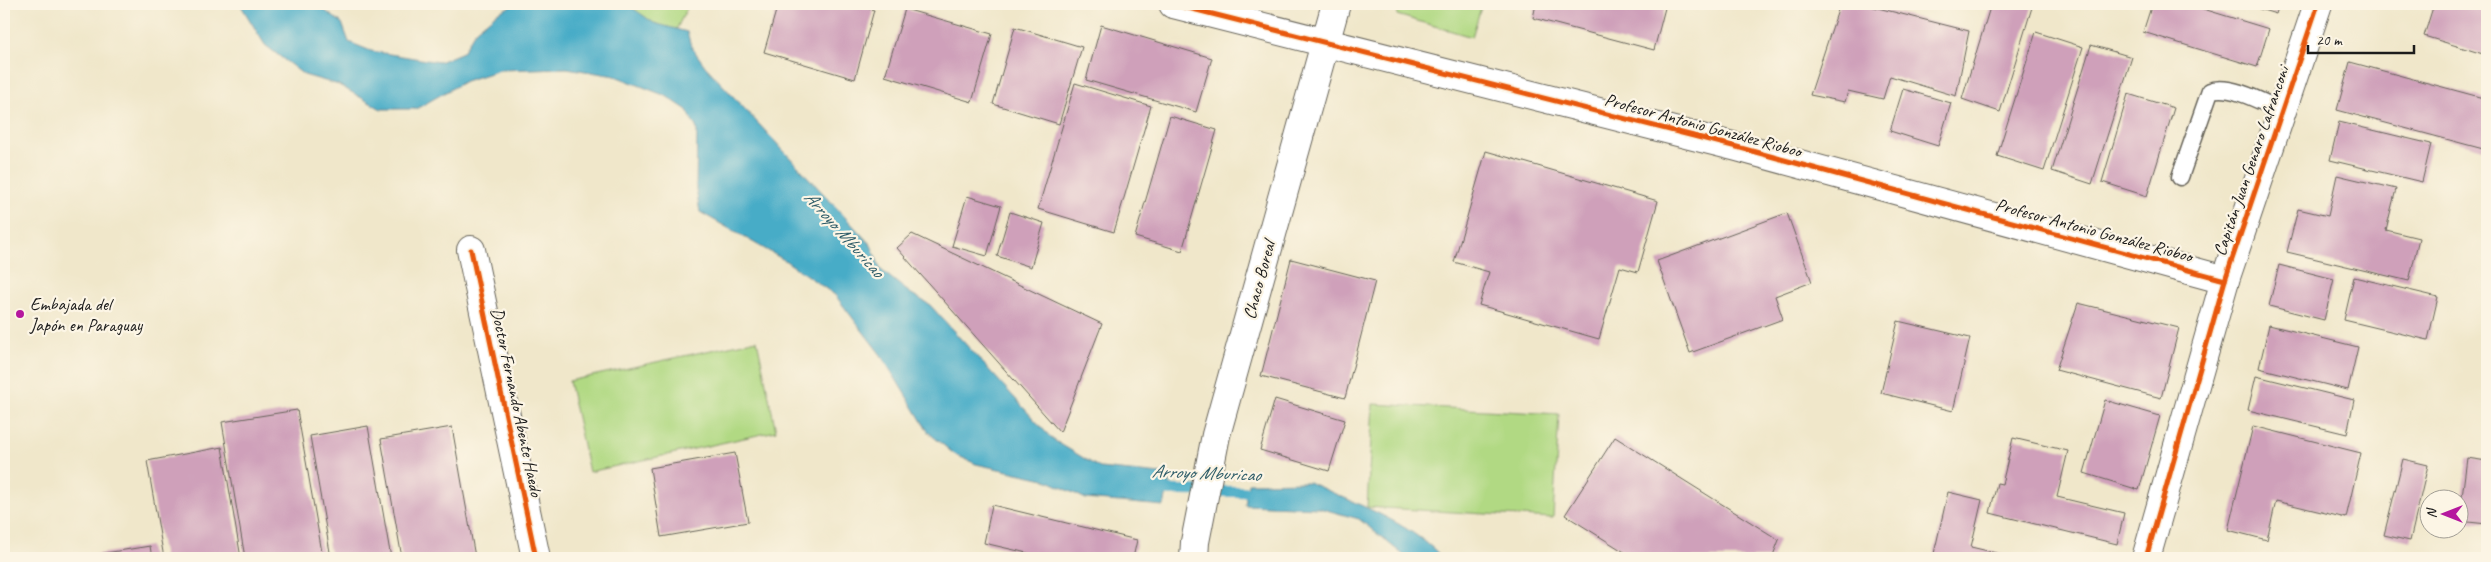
<svg xmlns="http://www.w3.org/2000/svg" width="2491" height="562" font-family="Caveat,sans-serif">
	<style>
		.green { fill: #b1d983; stroke: #667a50 }
		.water { fill: #47acc7; stroke: #326472 }
		.lines { fill: none; stroke-linecap: round; stroke-linejoin: round }
		.stream { stroke: #47acc7; stroke-width: 11 }
		.building { fill: #cfa0ba }
		.lane-casing { stroke: #666359; stroke-width: 19 }
		.street-casing { stroke: #666359; stroke-width: 30 }
		.secondary-casing { stroke: #666359; stroke-width: 30 }
		.lane { stroke: #fff; stroke-width: 16 }
		.street { stroke: #fff; stroke-width: 28 }
		.secondary { stroke: #fff; stroke-width: 28 }
		.cycleway-casing { stroke: #fcf5e5; stroke-width: 8 }
		.cycleway { stroke: #e8590c; stroke-width: 5 }
		.poi-dot { fill: #b5179e; stroke: #fcf5e5; stroke-width: 2 }
		.labels { text-anchor: middle; dominant-baseline: central; stroke-width: 4.5; stroke-linejoin: round; paint-order: stroke }
		.street-label { font-size: 18px; fill: #1c1c1c; stroke: #fcf5e5 }
		.poi-label { font-size: 18px; fill: #1c1c1c; stroke: #fcf5e5; text-anchor: start }
		.water-label { font-size: 19px; font-style: italic; fill: #2f5d69; stroke: #fcf5e5 }
	</style>
	<rect width="100%" height="100%" fill="#fcf5e5"/>
	<filter id="ink" filterUnits="userSpaceOnUse"><feTurbulence type="fractalNoise" baseFrequency=".02" numOctaves="2"/><feDisplacementMap in="SourceGraphic" scale="10" xChannelSelector="R" yChannelSelector="G"/><feConvolveMatrix kernelMatrix="1 2 1 2 8 2 1 2 1" color-interpolation-filters="sRGB"/></filter>
	<filter id="wash" filterUnits="userSpaceOnUse"><feTurbulence type="fractalNoise" baseFrequency=".0096" numOctaves="4" result="noise"/><feDisplacementMap in="SourceGraphic" scale="20" xChannelSelector="R" yChannelSelector="G"/><feGaussianBlur stdDeviation="1.12" result="paint"/><feColorMatrix in="noise" values="0 0 0 0 0 0 0 0 0 0 0 0 0 0 0 0 0 1.4 0 .05"/><feComposite in="paint" operator="in"/></filter>
	<g filter="url(#wash)">
		<rect width="100%" height="100%" fill="#f0e7ca"/>
		<g class="green">
			<path d="M598 4H689L671 40Z"/>
			<path d="M1401 4H1482L1472 37 1397 15Z"/>
			<path d="M757 340 776 431 589 472 569 381Z"/>
			<path d="M1373 404 1559 414 1553 518 1367 507Z"/>
		</g>
		<g class="water">
			<path d="M240 4H316L342 23 349 42 371 51 439 62 463 52 475 31 497 13 515 4H627L654 23 687 32 691 46 705 66 871 245 881 270 910 293 930 305 1052 439 1100 468 1171 475 1164 506 1086 499 1044 479 976 464 954 454 929 433 881 355 835 295 786 261 700 212 696 190 697 129 687 110 666 96 615 76 567 68 500 70 465 81 416 109H381L339 85 304 75 265 45Z"/>
			<path d="M1309 482C1355 504 1407 520 1443 558H1407L1359 519 1319 508 1245 505 1248 483Z"/>
		</g>
		<g class="lines">
			<path class="stream" d="M1152 490 1261 492"/>
		</g>
		<g id="blocks">
			<g class="building">
				<path d="M778 4H852L874 10 855 79 764 52Z"/>
				<path d="M1536 4H1666L1654 50 1533 18Z"/>
				<path d="M1840 4H1862L1969 31 1956 96 1890 76 1883 99 1848 91 1845 102 1810 95Z"/>
				<path d="M1991 4H2033L2000 112 1962 99Z"/>
				<path d="M2152 4H2187L2269 29 2257 67 2143 32Z"/>
				<path d="M2243 4H2279L2276 14Z"/>
				<path d="M2434 4H2487V39L2483 54 2424 36Z"/>
				<path d="M905 9 992 34 972 102 885 76Z"/>
				<path d="M1101 25 1212 58 1196 112 1086 80Z"/>
				<path d="M1015 27 1082 47 1059 124 993 104Z"/>
				<path d="M2036 32 2083 47 2044 171 1997 156Z"/>
				<path d="M2091 45 2132 57 2092 184 2052 171Z"/>
				<path d="M2350 62 2487 99V150L2337 110Z"/>
				<path d="M1075 83 1151 106 1114 232 1038 209Z"/>
				<path d="M1903 89 1951 103 1938 146 1890 131Z"/>
				<path d="M2128 94 2174 108 2147 196 2102 182Z"/>
				<path d="M1170 116 1217 130 1182 251 1135 237Z"/>
				<path d="M2339 122 2431 144 2422 182 2330 160Z"/>
				<path d="M1486 151 1658 201 1638 272 1620 267 1599 339 1479 305 1489 272 1454 262Z"/>
				<path d="M2337 175 2396 189 2386 230 2419 238 2409 281 2287 252 2298 209 2328 216Z"/>
				<path d="M967 196 1001 206 987 256 952 246Z"/>
				<path d="M1010 212 1044 223 1031 267 997 256Z"/>
				<path d="M1787 213 1812 282 1775 296 1783 319 1690 353 1657 261Z"/>
				<path d="M912 234 1102 324 1060 432 897 248Z"/>
				<path d="M1291 259 1375 281 1345 398 1261 376Z"/>
				<path d="M2279 265 2334 279 2324 320 2269 306Z"/>
				<path d="M2354 277 2438 297 2428 340 2344 320Z"/>
				<path d="M2078 303 2179 328 2161 398 2056 370Z"/>
				<path d="M1898 321 1970 338 1953 411 1881 393Z"/>
				<path d="M2269 325 2358 347 2348 390 2259 368Z"/>
				<path d="M2256 376 2354 400 2347 434 2248 410Z"/>
				<path d="M1275 399 1345 420 1329 471 1260 450Z"/>
				<path d="M2105 400 2160 416 2139 490 2084 473Z"/>
				<path d="M297 410 323 558H245L222 422Z"/>
				<path d="M368 426 391 558H331L310 436Z"/>
				<path d="M2253 426 2361 453 2346 518 2276 501 2267 540 2228 530Z"/>
				<path d="M452 427 475 557 402 558 381 439Z"/>
				<path d="M1615 437 1779 540 1772 558H1634L1565 515Z"/>
				<path d="M2013 438 2068 451 2057 497 2124 513 2117 544 1990 513 1997 483 2002 484Z"/>
				<path d="M222 447 241 558H164L147 461Z"/>
				<path d="M735 453 748 522 661 537 650 468Z"/>
				<path d="M2467 458 2487 461V524L2459 521Z"/>
				<path d="M2403 459 2428 465 2410 541 2384 535Z"/>
				<path d="M1948 492 1982 500 1971 547 2017 558H1933Z"/>
				<path d="M992 505 1137 540 1133 558H1049L984 543Z"/>
				<path d="M150 546 152 558H80V557Z"/>
			</g>
		</g>
	</g>
	<g filter="url(#ink)">
		<use href="#blocks" fill-opacity="0" stroke="#666359" stroke-width="1"/>
		<g class="lines">
			<defs>
				<path id="lane" d="M2180 177 2210 91C2229 83 2264 103 2282 111"/>
				<g id="street">
					<path d="M1173 4 1737 147 2225 280"/>
					<path d="M471 250 536 558"/>
					<path d="M2146 558 2225 280 2318 4"/>
				</g>
				<path id="secondary" d="M1194 558 1195 542 1216 435 1336 4"/>
			</defs>
			<use href="#lane" class="lane-casing"/>
			<use href="#street" class="street-casing"/>
			<use href="#secondary" class="secondary-casing"/>
			<use href="#lane" class="lane"/>
			<use href="#street" class="street"/>
			<use href="#secondary" class="secondary"/>
			<defs>
				<g id="cycleway">
					<path d="M1173 4 1737 147 2225 280"/>
					<path d="M471 250 536 558"/>
					<path d="M2146 558 2225 280 2318 4"/>
				</g>
			</defs>
			<use href="#cycleway" class="cycleway-casing"/>
			<use href="#cycleway" class="cycleway"/>
		</g>
	</g>
	<circle class="poi-dot" cx="20" cy="314" r="5"/>
	<g class="labels">
		<g class="street-label">
			<text transform="translate(1703 125) rotate(15)">Profesor Antonio González Rioboo</text>
			<text transform="translate(2251 161) rotate(-71)">Capitán Juan Genaro Lafranconi</text>
			<text transform="translate(2094 230) rotate(15)">Profesor Antonio González Rioboo</text>
			<text transform="translate(1259 280) rotate(-75)">Chaco Boreal</text>
			<text transform="translate(517 402) rotate(78)">Doctor Fernando Abente Haedo</text>
		</g>
		<g class="poi-label">
			<text x="30" y="304">Embajada del<tspan x="30" dy="21">Japón en Paraguay</tspan></text>
		</g>
		<g class="water-label">
			<text transform="translate(844 234) rotate(48)">Arroyo Mburicao</text>
			<text transform="translate(1206 473) rotate(2)">Arroyo Mburicao</text>
		</g>
	</g>
	<rect width="2491" height="562" fill="none" stroke="#fcf5e5" stroke-width="20"/>
	<g transform="translate(2444 514) rotate(270)"><circle r="24" fill="#fcf5e5" stroke="#a29e95"/>
	<path d="M0-4L9 19L0 12L-9 19Z" fill="#b5179e"/>
	<text y="-8" font-size="14" font-weight="bold" text-anchor="middle" fill="#1c1c1c">N</text>
	</g>
	<path d="M2308 45v8h106v-8" fill="none" stroke="#1c1c1c" stroke-width="2.5"/>
	<text x="2316" y="45" font-size="15" fill="#1c1c1c" stroke="#fcf5e5" stroke-width="4" paint-order="stroke">20 m</text>
</svg>
